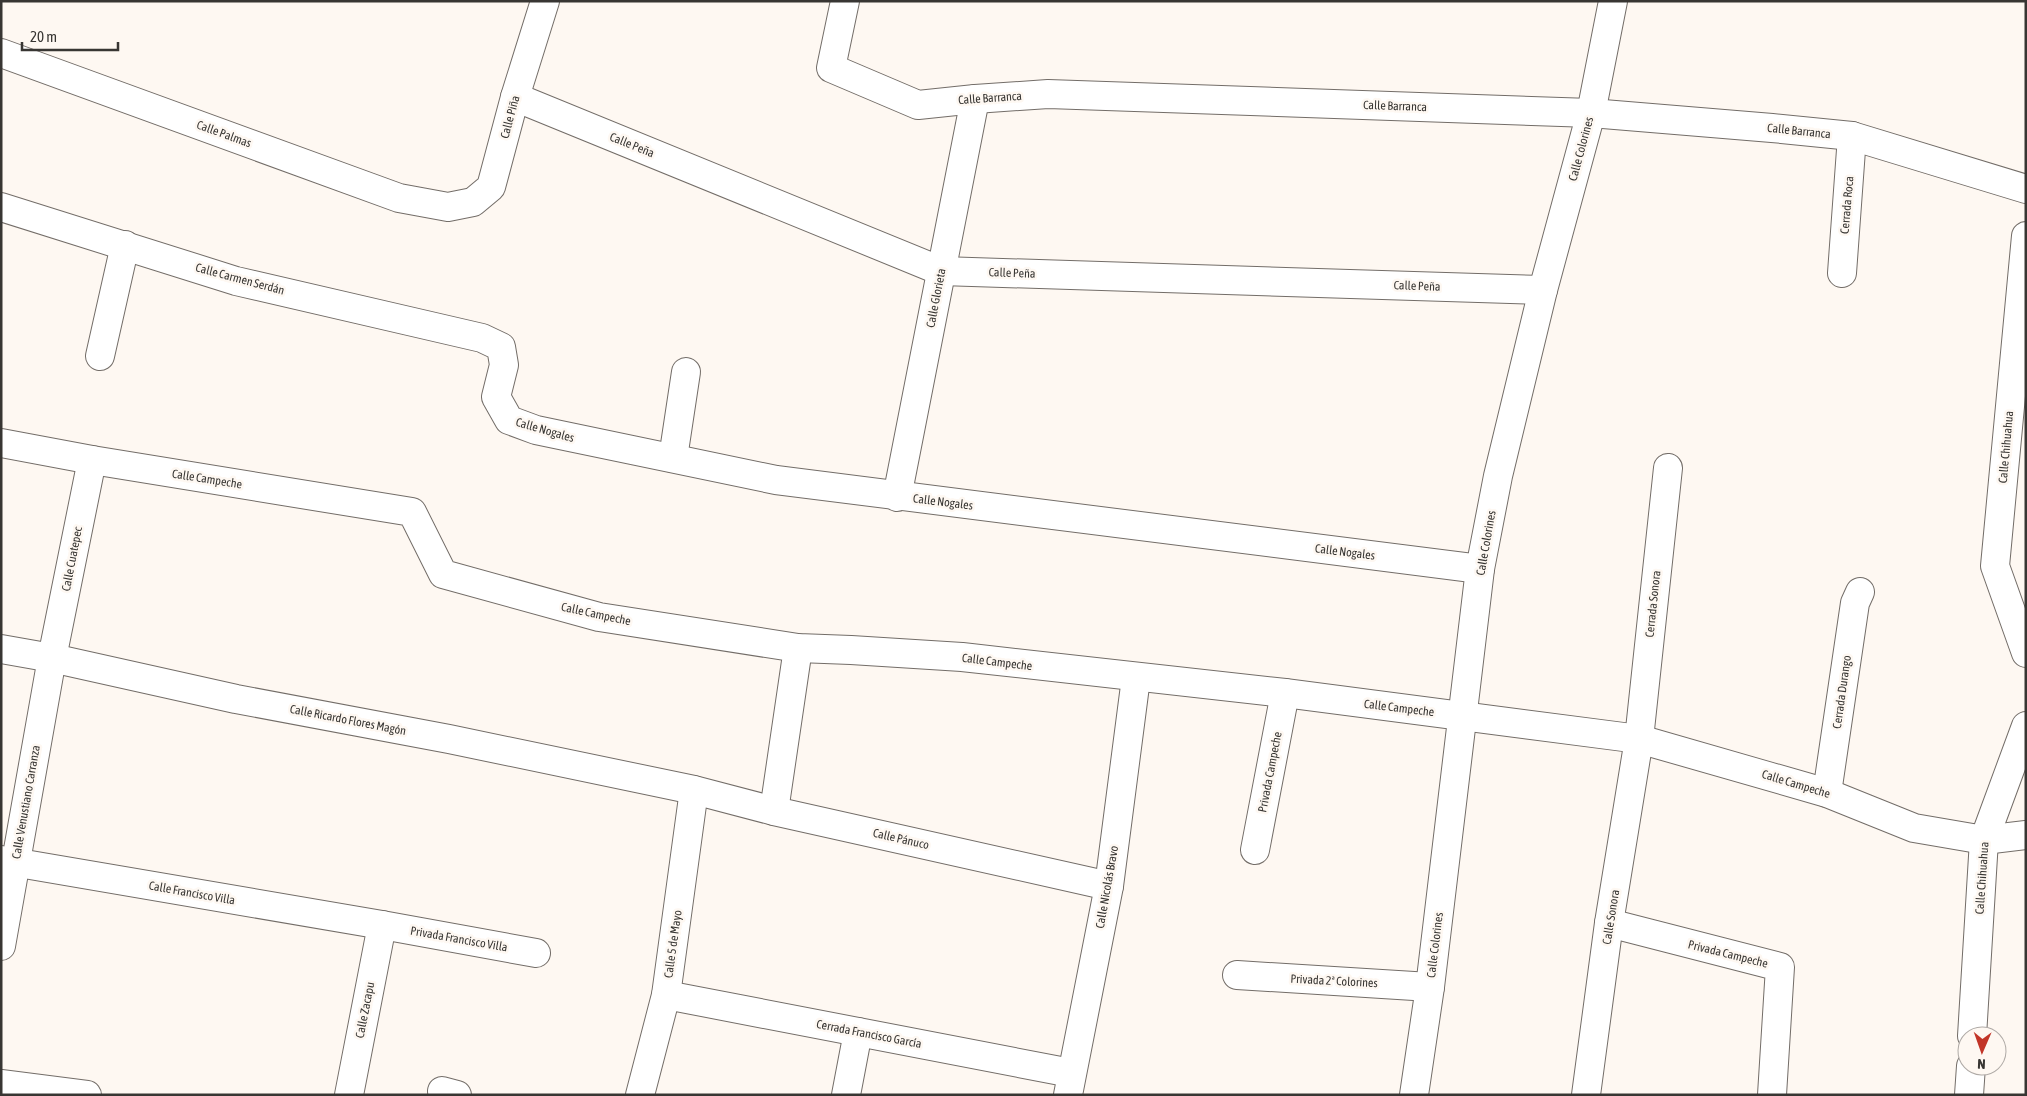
<svg xmlns="http://www.w3.org/2000/svg" width="2027" height="1096" font-family="'Asap Condensed',sans-serif">
	<style>
		.lines { fill: none; stroke-linecap: round; stroke-linejoin: round }
		.minor-casing { stroke: #736d68; stroke-width: 30 }
		.minor { stroke: #fff; stroke-width: 28 }
		.labels { text-anchor: middle; dominant-baseline: central; stroke-width: 5; stroke-linejoin: round; paint-order: stroke }
		.street-label { font-size: 12px; fill: #383633; stroke: #fef8f2 }
	</style>
	<rect width="100%" height="100%" fill="#fef8f2"/>
	<g class="lines">
		<defs>
			<g id="minor">
				<path d="M845 1 831 68 918 105 975 99 1048 94 1591 113 1772 128 1852 136 2026 189"/>
				<path d="M1 53 399 198 448 207 473 202 491 187 515 97 545 1"/>
				<path d="M515 97 941 271 1543 290"/>
				<path d="M1 207 236 281 482 338 501 347 504 365 496 397 509 420 536 430 776 480 1480 569"/>
				<path d="M2026 236 1995 566 2026 653"/>
				<path d="M1842 273 1852 136"/>
				<path d="M100 356 125 245"/>
				<path d="M1 443 92 460 412 512 443 574 599 617 798 648 851 650 962 657 1285 693 1639 739 1827 793 1914 828 1984 840 2026 835"/>
				<path d="M673 458 686 372"/>
				<path d="M897 497 975 99"/>
				<path d="M1 649 52 658 236 699 449 739 694 790 774 811 1109 886"/>
				<path d="M1827 793 1855 603 1860 592"/>
				<path d="M774 811 798 648"/>
				<path d="M1255 850 1285 693"/>
				<path d="M1 860 382 925 536 953"/>
				<path d="M1609 923 1780 967 1772 1095"/>
				<path d="M1 946 52 658 92 460"/>
				<path d="M1237 975 1430 987"/>
				<path d="M666 995 1071 1073"/>
				<path d="M1972 1036 1984 840 2026 726"/>
				<path d="M1 1084 87 1095"/>
				<path d="M442 1091 457 1095"/>
				<path d="M349 1095 382 925"/>
				<path d="M640 1095 666 995 694 790"/>
				<path d="M846 1095 858 1032"/>
				<path d="M1068 1095 1109 886 1136 678"/>
				<path d="M1414 1095 1430 987 1480 569 1498 476 1543 290 1591 113 1613 1"/>
				<path d="M1586 1095 1609 923 1639 739 1668 468"/>
				<path d="M1969 1095 1971 1066"/>
			</g>
		</defs>
		<use href="#minor" class="minor-casing"/>
		<use href="#minor" class="minor"/>
	</g>
	<g class="labels">
		<g class="street-label">
			<text transform="translate(990 98) rotate(-4)">Calle Barranca</text>
			<text transform="translate(1395 106) rotate(2)">Calle Barranca</text>
			<text transform="translate(510 117) rotate(-75)">Calle Piña</text>
			<text transform="translate(1799 131) rotate(6)">Calle Barranca</text>
			<text transform="translate(224 134) rotate(20)">Calle Palmas</text>
			<text transform="translate(632 145) rotate(22)">Calle Peña</text>
			<text transform="translate(1581 149) rotate(-75)">Calle Colorines</text>
			<text transform="translate(1847 205) rotate(-85)">Cerrada Roca</text>
			<text transform="translate(1012 273) rotate(2)">Calle Peña</text>
			<text transform="translate(240 279) rotate(15)">Calle Carmen Serdán</text>
			<text transform="translate(1417 286) rotate(2)">Calle Peña</text>
			<text transform="translate(936 298) rotate(-79)">Calle Glorieta</text>
			<text transform="translate(545 430) rotate(16)">Calle Nogales</text>
			<text transform="translate(2006 447) rotate(-85)">Calle Chihuahua</text>
			<text transform="translate(207 479) rotate(9)">Calle Campeche</text>
			<text transform="translate(943 502) rotate(7)">Calle Nogales</text>
			<text transform="translate(1486 543) rotate(-80)">Calle Colorines</text>
			<text transform="translate(1345 552) rotate(7)">Calle Nogales</text>
			<text transform="translate(72 559) rotate(-79)">Calle Cuatepec</text>
			<text transform="translate(1653 604) rotate(-84)">Cerrada Sonora</text>
			<text transform="translate(596 614) rotate(12)">Calle Campeche</text>
			<text transform="translate(997 662) rotate(7)">Calle Campeche</text>
			<text transform="translate(1842 692) rotate(-82)">Cerrada Durango</text>
			<text transform="translate(1399 708) rotate(7)">Calle Campeche</text>
			<text transform="translate(348 720) rotate(11)">Calle Ricardo Flores Magón</text>
			<text transform="translate(1270 772) rotate(-79)">Privada Campeche</text>
			<text transform="translate(1796 784) rotate(17)">Calle Campeche</text>
			<text transform="translate(26 802) rotate(-80)">Calle Venustiano Carranza</text>
			<text transform="translate(901 839) rotate(13)">Calle Pánuco</text>
			<text transform="translate(1982 878) rotate(-86)">Calle Chihuahua</text>
			<text transform="translate(1107 887) rotate(-80)">Calle Nicolás Bravo</text>
			<text transform="translate(192 893) rotate(10)">Calle Francisco Villa</text>
			<text transform="translate(1611 917) rotate(-81)">Calle Sonora</text>
			<text transform="translate(459 939) rotate(10)">Privada Francisco Villa</text>
			<text transform="translate(673 944) rotate(-82)">Calle 5 de Mayo</text>
			<text transform="translate(1435 945) rotate(-83)">Calle Colorines</text>
			<text transform="translate(1728 954) rotate(14)">Privada Campeche</text>
			<text transform="translate(1334 981) rotate(3)">Privada 2ª Colorines</text>
			<text transform="translate(365 1010) rotate(-79)">Calle Zacapu</text>
			<text transform="translate(869 1034) rotate(11)">Cerrada Francisco García</text>
		</g>
	</g>
	<rect width="2027" height="1096" fill="none" stroke="#383633" stroke-width="5"/>
	<g transform="translate(1982 1051) rotate(182)"><circle r="24" fill="#fef8f2" stroke="#afaaa6"/>
	<path d="M0-4L9 19L0 12L-9 19Z" fill="#c23528"/>
	<text y="-8" font-size="14" font-weight="bold" text-anchor="middle" fill="#383633">N</text>
	</g>
	<path d="M22 42v8h96v-8" fill="none" stroke="#383633" stroke-width="2.5"/>
	<text x="30" y="42" font-size="15" fill="#383633" stroke="#fef8f2" stroke-width="4" paint-order="stroke">20 m</text>
</svg>
